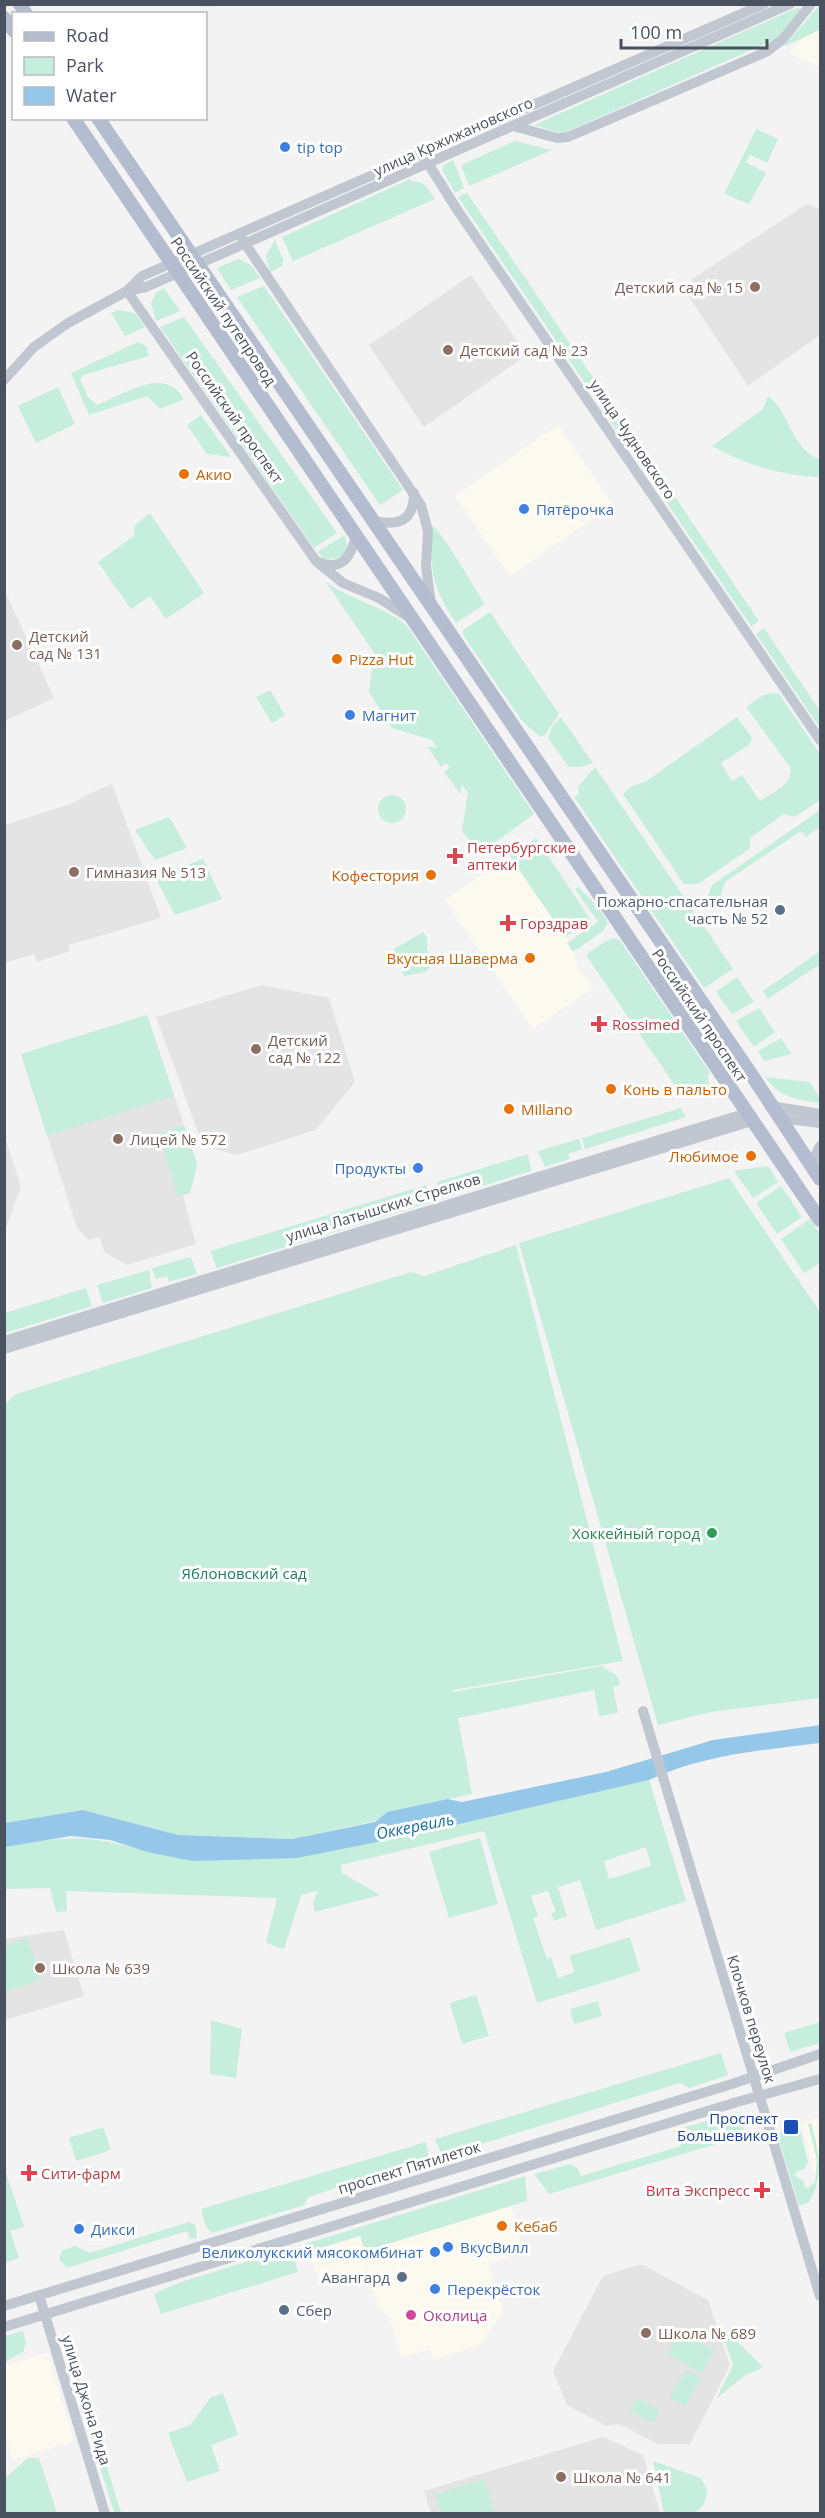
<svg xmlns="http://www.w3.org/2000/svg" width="825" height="2518" font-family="'Open Sans',sans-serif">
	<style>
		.commercial { fill: #fcfaef }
		.education { fill: #e5e4e4 }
		.green { fill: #c5eedc; fill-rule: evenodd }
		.water { fill: #95c8e8 }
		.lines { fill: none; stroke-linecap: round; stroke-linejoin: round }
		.stream { stroke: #95c8e8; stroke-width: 3 }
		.minor { stroke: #c1c7d0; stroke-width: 10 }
		.major { stroke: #b4bdcf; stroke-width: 14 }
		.shop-dot { fill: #3f7fe0; stroke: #fff; stroke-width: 2 }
		.education-dot { fill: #8d6e63; stroke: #fff; stroke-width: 2 }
		.food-dot { fill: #e8710a; stroke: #fff; stroke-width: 2 }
		.health-dot { fill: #e0444e; stroke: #fff; stroke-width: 2 }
		.service-dot { fill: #5c6f8a; stroke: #fff; stroke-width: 2 }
		.leisure-dot { fill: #2e9e5b; stroke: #fff; stroke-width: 2 }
		.transit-dot { fill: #1a4fb4; stroke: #fff; stroke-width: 2 }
		.hotel-dot { fill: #d1479c; stroke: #fff; stroke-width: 2 }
		.labels { text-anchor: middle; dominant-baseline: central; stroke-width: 6; stroke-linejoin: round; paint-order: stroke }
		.street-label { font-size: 15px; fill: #4b525f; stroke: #fff }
		.shop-label { font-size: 15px; fill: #366cbe; stroke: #fff; text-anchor: start }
		.education-label { font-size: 15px; fill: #785e54; stroke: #fff; text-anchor: start }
		.food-label { font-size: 15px; fill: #c56008; stroke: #fff; text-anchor: start }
		.health-label { font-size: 15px; fill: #be3a42; stroke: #fff; text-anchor: start }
		.service-label { font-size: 15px; fill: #4e5e75; stroke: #fff; text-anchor: end }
		.leisure-label { font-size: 15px; fill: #27864d; stroke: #fff; text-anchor: end }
		.park-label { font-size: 15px; fill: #1e7e5f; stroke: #fff }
		.transit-label { font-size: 15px; fill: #164399; stroke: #fff; text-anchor: end }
		.hotel-label { font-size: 15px; fill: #b23c85; stroke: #fff; text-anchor: start }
		.water-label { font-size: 16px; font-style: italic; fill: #166fa7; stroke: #fff }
	</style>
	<rect width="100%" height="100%" fill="#f4f3f3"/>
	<g class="commercial">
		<path d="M820 22V67L790 53 813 25Z"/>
		<path d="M558 425 613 505 510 576 455 496Z"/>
		<path d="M510 856 575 951 577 966 593 988 533 1029 445 900Z"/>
		<path d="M820 2117V2193L801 2124Z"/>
		<path d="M509 2200 524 2253 488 2263 503 2311 480 2345 433 2360 430 2349 402 2357 390 2318 379 2308 367 2270 330 2281 320 2280 307 2253 360 2236 364 2248Z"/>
		<path d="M47 2353 74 2441 13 2460 5 2434V2366Z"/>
	</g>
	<g class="education">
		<path d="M807 204 820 209V335L748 386 688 295 692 279Z"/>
		<path d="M471 275 527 355 424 427 369 345Z"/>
		<path d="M5 591 54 698 5 721H4Z"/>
		<path d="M112 784 161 918 69 945 70 951 37 962 34 954 5 963V825L73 803 88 794Z"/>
		<path d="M262 985 329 998 355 1082 316 1130 237 1155 203 1146 156 1017Z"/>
		<path d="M147 1015 197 1164 190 1193 183 1196 196 1244 127 1265 104 1252 100 1237 89 1240 77 1228 21 1054Z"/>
		<path d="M5 1137 21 1187 5 1231H4Z"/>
		<path d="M64 1930 84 1996 5 2020 4 1939Z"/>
		<path d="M637 2265H643L708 2300 730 2365 690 2444H658L619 2424 606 2426 567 2405 553 2371 603 2276Z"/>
		<path d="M603 2437 643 2455 660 2513H431L424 2491Z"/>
	</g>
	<g class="green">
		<path d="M820 5V30L783 47Z"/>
		<path d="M799 7 801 10 776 39 566 132H556L534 125Z"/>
		<path d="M756 129 778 139 767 163 750 155 746 162 766 173 749 204 724 194Z"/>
		<path d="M515 141 552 150 469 186 461 165Z"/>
		<path d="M453 160 464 188 455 193 442 170 444 165Z"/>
		<path d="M410 179 412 182C424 180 428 189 435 199L293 261 282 237Z"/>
		<path d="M467 193 597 383 589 389 458 197Z"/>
		<path d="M275 240 283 259V265L270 273 266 256Z"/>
		<path d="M239 259 252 266 260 278 231 290 217 268Z"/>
		<path d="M264 286 403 490 380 505 237 297Z"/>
		<path d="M164 288 180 311 156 321 151 303 156 293Z"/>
		<path d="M118 310 135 313 145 327 125 336 111 313Z"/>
		<path d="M184 317 337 533 314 548 160 327Z"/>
		<path d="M138 342 146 346 149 356 83 375 80 380 88 397 97 405C126 394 163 365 184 399L160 409 147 396 89 415 71 373Z"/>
		<path d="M58 387 75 424 36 443 18 406Z"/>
		<path d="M601 390 634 438 626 444 593 396Z"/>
		<path d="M768 396C790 412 792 451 820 459V477C783 476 744 464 712 446L763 409Z"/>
		<path d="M201 415 231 457 207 454 187 425Z"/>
		<path d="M661 476 759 621 751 626 654 484Z"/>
		<path d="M150 513 204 593 166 619 150 596 131 609 98 562 135 535 134 526Z"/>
		<path d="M432 526C442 530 476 591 485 604L456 623C430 582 431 574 432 526Z"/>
		<path d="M345 535 347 549 341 558 325 559 317 552Z"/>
		<path d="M326 582C352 601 382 605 407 626L534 814 479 854 462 831 468 792 462 785 460 794 444 772 450 768 446 763 441 767 427 746 437 748 432 740 392 728 369 692 374 653Z"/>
		<path d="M490 612 559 714 545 735 540 737 522 721 463 635V630Z"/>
		<path d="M764 628 820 711V728L756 634Z"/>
		<path d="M270 690 285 715 272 723 256 697Z"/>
		<path d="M772 693 779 694 820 754V800L795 817 784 814 750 838V848L746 851 698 884H684L623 794 632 786 645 782 737 717 752 738 750 744 721 763 732 781 742 775 760 801C773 792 794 784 790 767L746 707 764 695Z"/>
		<path d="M561 717 593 763 581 767H569L548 738 552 727Z"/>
		<path d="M595 767 733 969 704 988 574 797 579 794 578 787Z"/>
		<circle cx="392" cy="809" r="14"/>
		<path d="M820 810V827L806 837 801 831 725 882 716 910 708 895 712 885Z"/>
		<path d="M169 817 187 848 155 860 135 830Z"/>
		<path d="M536 838 590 919 565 937 510 856Z"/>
		<path d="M203 859 222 899 175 915 155 877Z"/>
		<path d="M578 887 595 904 608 922 603 931 573 952 567 943 598 922 575 889Z"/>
		<path d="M423 932 427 938V950L434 963 425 972 404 976 394 949Z"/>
		<path d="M611 938 619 939 710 1073 708 1075 709 1091 692 1095 678 1090 586 955Z"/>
		<path d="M820 951V970L817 966 768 999 763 991Z"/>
		<path d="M737 977 754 1002 732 1014 716 992Z"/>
		<path d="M759 1008 775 1032 754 1047 736 1021Z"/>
		<path d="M147 1015 174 1096 47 1136 21 1054Z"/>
		<path d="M781 1038 792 1054 764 1061 758 1051Z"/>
		<path d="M765 1077 810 1082 820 1099V1103C797 1100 779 1097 765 1077Z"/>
		<path d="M681 1108 686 1117 585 1149 582 1138Z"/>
		<path d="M184 1125 197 1164 190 1193 178 1196 159 1134Z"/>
		<path d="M579 1139 582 1149 568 1154 570 1159 545 1167 538 1151Z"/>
		<path d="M528 1154 531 1171 443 1198 437 1182Z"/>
		<path d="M768 1166 778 1182 753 1198 734 1171Z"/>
		<path d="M729 1178 820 1312V1698L711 1712 658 1725 519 1243Z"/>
		<path d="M426 1185 432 1202 217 1268 210 1251Z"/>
		<path d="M781 1186 802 1217 777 1234 756 1203Z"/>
		<path d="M810 1219 820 1234V1263L804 1273 781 1239Z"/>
		<path d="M516 1245 623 1661 453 1690V1692L602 1666 618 1677 620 1685 613 1687 618 1713 599 1716 594 1690 458 1718 472 1794 387 1812 375 1821 292 1839 178 1835 83 1810 5 1823V1404L16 1394 411 1272 424 1276Z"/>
		<path d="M191 1257 197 1274 169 1282 167 1276 156 1279 152 1268Z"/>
		<path d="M149 1270 152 1288 103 1303 97 1285Z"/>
		<path d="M86 1288 92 1306 5 1333V1313Z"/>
		<path d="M649 1780 686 1901 596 1930 580 1880 558 1887 567 1916 554 1921 551 1913 556 1912 548 1891 531 1896 538 1916 533 1918 547 1959 551 1957 558 1978 575 1972 569 1956 630 1937 640 1971 537 2003 484 1831 341 1865 342 1873 380 1895 315 1912 313 1903 318 1891 301 1895 284 1949 266 1943 277 1898 66 1891 67 1911 56 1912 50 1888 5 1889V1847C65 1837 87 1833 147 1852L417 1834ZM646 1847 651 1866 609 1879 604 1861Z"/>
		<path d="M480 1838 498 1904 449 1918 429 1852Z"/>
		<path d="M28 1938 41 1980 5 1992V1946Z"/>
		<path d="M476 1995 489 2036 462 2044 450 2003Z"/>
		<path d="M598 2001 602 2016 574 2024 570 2009Z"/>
		<path d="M211 2020 242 2029 236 2078 210 2074Z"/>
		<path d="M820 2022V2043L790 2052 784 2033Z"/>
		<path d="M721 2053 728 2075 689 2088 680 2083 442 2156 435 2139Z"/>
		<path d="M738 2112 746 2135 549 2194 534 2174 571 2164 578 2169 581 2176 681 2146 680 2134 686 2127Z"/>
		<path d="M811 2123C819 2151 825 2176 809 2202L799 2206 777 2133 799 2126 808 2162 804 2169 796 2172 795 2176 803 2181 806 2189 815 2182 817 2160 808 2124Z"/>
		<path d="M103 2127 111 2150 76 2161 69 2138Z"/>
		<path d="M426 2142 429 2159 308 2197 304 2205 212 2233 206 2227 201 2209Z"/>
		<path d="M5 2170 24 2227 10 2231 19 2258 5 2263Z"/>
		<path d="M525 2176 527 2201 365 2251 360 2236 307 2252 305 2244Z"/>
		<path d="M189 2222 195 2225 197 2238 190 2239 187 2231 67 2268 59 2259 63 2250 75 2246 90 2253Z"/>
		<path d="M291 2248 298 2272 161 2314 154 2294 178 2283Z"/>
		<path d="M719 2324 763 2367 744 2376 717 2398 733 2365Z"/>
		<path d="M23 2331 26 2343 23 2352 5 2362V2336Z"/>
		<path d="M680 2332 714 2350 702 2373 668 2354Z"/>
		<path d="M70 2347 121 2513 114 2512 63 2349Z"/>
		<path d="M686 2370 701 2378 685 2406 670 2398Z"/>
		<path d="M223 2393 238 2435 211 2445 220 2471 187 2482 168 2433 190 2425 211 2397Z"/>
		<path d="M637 2398 660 2410 653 2423 630 2411Z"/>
		<path d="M28 2458H39L57 2513H5V2478Z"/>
		<path d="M653 2461 701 2478 707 2489C705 2518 688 2514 664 2513Z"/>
		<path d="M484 2479 495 2513H441L436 2494Z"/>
	</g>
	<path class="water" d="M820 1725V1743C762 1750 703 1755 649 1780L417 1834 297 1858 193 1861 147 1852 110 1840 71 1836 5 1847V1823L83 1810 178 1835 292 1839 375 1822 387 1812 448 1799 462 1802 606 1772 713 1740Z"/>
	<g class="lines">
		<path class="stream" d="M208 4V5"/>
		<g class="minor">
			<path d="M513 126 557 138 568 137 766 52 783 39 811 4"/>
			<path d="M422 154 458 211 820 740"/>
			<path d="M242 239 421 505 428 531 426 566 431 605"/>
			<path d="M127 291 142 276 764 4"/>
			<path d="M127 291 316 561 343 583 379 598 410 618"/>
			<path d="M4 380 34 347 68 323 127 291 146 287 790 4"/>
			<path d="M374 521C399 526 414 521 414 493"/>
			<path d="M319 562C343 572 352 555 356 534"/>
			<path d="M771 1106 820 1114"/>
			<path d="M779 1118 820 1123"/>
			<path d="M815 1169 814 1158 820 1146"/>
			<path d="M4 1341 747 1113"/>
			<path d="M4 1349 752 1121"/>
			<path d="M643 1711 820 2296"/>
			<path d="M39 2295 105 2514"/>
			<path d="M4 2306 732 2084 820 2054"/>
			<path d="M4 2327 737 2102 820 2079"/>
		</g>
		<g class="major">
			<path d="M20 4 26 14"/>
			<path d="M4 18 14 31"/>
			<path d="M73 118 820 1220"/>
			<path d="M98 118 751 1074 820 1179"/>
		</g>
	</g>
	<g class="shop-dot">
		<circle cx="285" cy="147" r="6"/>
		<circle cx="524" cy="509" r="6"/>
		<circle cx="350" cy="715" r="6"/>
		<circle cx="418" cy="1168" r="6"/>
		<circle cx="79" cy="2229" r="6"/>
		<circle cx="448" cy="2247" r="6"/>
		<circle cx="435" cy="2252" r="6"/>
		<circle cx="435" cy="2289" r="6"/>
	</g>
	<g class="education-dot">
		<circle cx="755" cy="287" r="6"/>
		<circle cx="448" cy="350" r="6"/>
		<circle cx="17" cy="645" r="6"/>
		<circle cx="74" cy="872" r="6"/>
		<circle cx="256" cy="1049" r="6"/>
		<circle cx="118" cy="1139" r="6"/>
		<circle cx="40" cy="1968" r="6"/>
		<circle cx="646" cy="2333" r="6"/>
		<circle cx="561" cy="2477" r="6"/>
	</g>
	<g class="food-dot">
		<circle cx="184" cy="474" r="6"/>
		<circle cx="337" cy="659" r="6"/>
		<circle cx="431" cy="875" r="6"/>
		<circle cx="530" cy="958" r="6"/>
		<circle cx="611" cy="1089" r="6"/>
		<circle cx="509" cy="1109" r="6"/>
		<circle cx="751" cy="1156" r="6"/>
		<circle cx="502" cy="2226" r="6"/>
	</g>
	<g class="health-dot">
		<path d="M452 847h6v6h6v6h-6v6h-6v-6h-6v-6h6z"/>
		<path d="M505 914h6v6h6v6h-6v6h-6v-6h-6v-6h6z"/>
		<path d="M596 1015h6v6h6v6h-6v6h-6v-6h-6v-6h6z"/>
		<path d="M26 2164h6v6h6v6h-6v6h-6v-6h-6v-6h6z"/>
		<path d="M759 2181h6v6h6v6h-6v6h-6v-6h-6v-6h6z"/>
	</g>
	<g class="service-dot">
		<circle cx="780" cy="910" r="6"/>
		<circle cx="402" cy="2277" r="6"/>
		<circle cx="284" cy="2310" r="6"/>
	</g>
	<circle class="leisure-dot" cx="712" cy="1533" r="6"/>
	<rect class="transit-dot" x="783" y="2119" width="16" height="16" rx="3"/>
	<circle class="hotel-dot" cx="411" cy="2315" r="6"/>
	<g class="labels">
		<g class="street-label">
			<text transform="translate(453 136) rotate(-24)">улица Кржижановского</text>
			<text transform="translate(224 311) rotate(56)">Российский путепровод</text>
			<text transform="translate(235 417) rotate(55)">Российский проспект</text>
			<text transform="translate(633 439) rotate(56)">улица Чудновского</text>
			<text transform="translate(700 1015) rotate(56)">Российский проспект</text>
			<text transform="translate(383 1207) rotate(-17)">улица Латышских Стрелков</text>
			<text transform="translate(752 2019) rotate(73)">Клочков переулок</text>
			<text transform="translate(409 2167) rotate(-17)">проспект Пятилеток</text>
			<text transform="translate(87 2400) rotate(73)">улица Джона Рида</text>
		</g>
		<g class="shop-label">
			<text x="297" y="147">tip top</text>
			<text x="536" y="509">Пятёрочка</text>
			<text x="362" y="715">Магнит</text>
			<text x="406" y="1168" text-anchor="end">Продукты</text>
			<text x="91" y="2229">Дикси</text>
			<text x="460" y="2247">ВкусВилл</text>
			<text x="423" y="2252" text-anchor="end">Великолукский мясокомбинат</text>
			<text x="447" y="2289">Перекрёсток</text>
		</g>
		<g class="education-label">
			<text x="743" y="287" text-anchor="end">Детский сад № 15</text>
			<text x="460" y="350">Детский сад № 23</text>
			<text x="29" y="636">Детский<tspan x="29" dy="17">сад № 131</tspan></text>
			<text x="86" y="872">Гимназия № 513</text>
			<text x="268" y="1040">Детский<tspan x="268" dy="17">сад № 122</tspan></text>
			<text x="130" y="1139">Лицей № 572</text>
			<text x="52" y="1968">Школа № 639</text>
			<text x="658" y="2333">Школа № 689</text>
			<text x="573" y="2477">Школа № 641</text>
		</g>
		<g class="food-label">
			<text x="196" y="474">Акио</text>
			<text x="349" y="659">Pizza Hut</text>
			<text x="419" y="875" text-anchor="end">Кофестория</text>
			<text x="518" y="958" text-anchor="end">Вкусная Шаверма</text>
			<text x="623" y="1089">Конь в пальто</text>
			<text x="521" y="1109">Millano</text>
			<text x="739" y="1156" text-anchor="end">Любимое</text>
			<text x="514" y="2226">Кебаб</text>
		</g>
		<g class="health-label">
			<text x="467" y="847">Петербургские<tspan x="467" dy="17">аптеки</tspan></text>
			<text x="520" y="923">Горздрав</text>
			<text x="612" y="1024">Rossimed</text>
			<text x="41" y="2173">Сити-фарм</text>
			<text x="750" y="2190" text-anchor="end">Вита Экспресс</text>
		</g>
		<g class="service-label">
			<text x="768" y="901">Пожарно-спасательная<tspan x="768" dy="17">часть № 52</tspan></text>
			<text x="390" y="2277">Авангард</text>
			<text x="296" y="2310" text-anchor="start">Сбер</text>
		</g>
		<g class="leisure-label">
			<text x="700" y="1533">Хоккейный город</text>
		</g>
		<g class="park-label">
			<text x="244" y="1573">Яблоновский сад</text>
		</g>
		<g class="transit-label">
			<text x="778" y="2118">Проспект<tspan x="778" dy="17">Большевиков</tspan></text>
		</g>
		<g class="hotel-label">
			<text x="423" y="2315">Околица</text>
		</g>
		<g class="water-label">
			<text transform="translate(415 1826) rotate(-11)">Оккервиль</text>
		</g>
	</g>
	<rect width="825" height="2518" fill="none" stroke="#4b525f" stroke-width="12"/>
	<rect x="12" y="12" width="195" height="108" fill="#ffffff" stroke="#b7babf" stroke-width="1.5"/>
	<rect x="24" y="32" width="30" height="9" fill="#b4bdcf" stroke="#b7babf" stroke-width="1.5"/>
	<text x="66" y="42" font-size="18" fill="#4b525f">Road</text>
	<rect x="24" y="57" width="30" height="18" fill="#c5eedc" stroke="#b7babf" stroke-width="1.5"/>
	<text x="66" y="72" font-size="18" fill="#4b525f">Park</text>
	<rect x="24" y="87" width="30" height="18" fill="#95c8e8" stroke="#b7babf" stroke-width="1.5"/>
	<text x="66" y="102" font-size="18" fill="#4b525f">Water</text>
	<path d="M621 39v9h146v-9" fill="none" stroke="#4b525f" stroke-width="3"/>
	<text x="630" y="39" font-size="18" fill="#4b525f" stroke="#ffffff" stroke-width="4.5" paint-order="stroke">100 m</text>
</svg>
